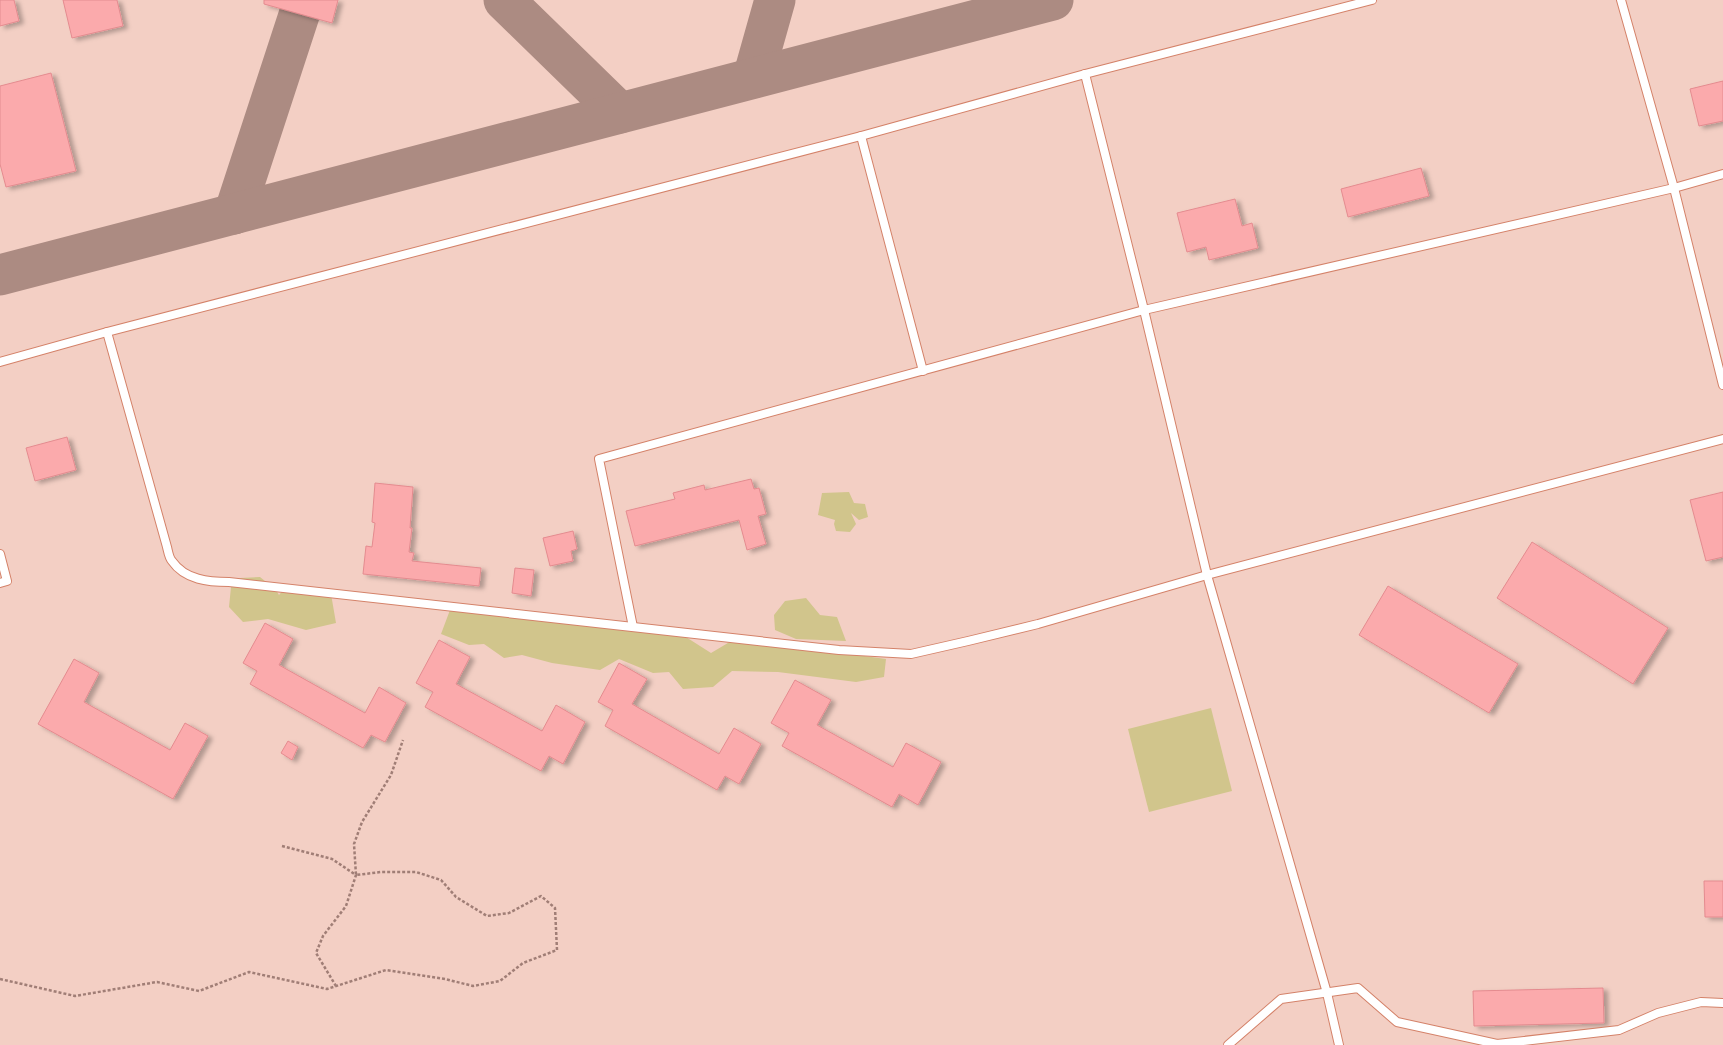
<svg xmlns="http://www.w3.org/2000/svg" width="1723" height="1045" font-family="'Fira Sans Condensed',sans-serif">
	<style>
		.green { fill: #d1c58c }
		.lines { fill: none; stroke-linecap: round; stroke-linejoin: round }
		.taxiway { stroke: #ac8b82; stroke-width: 41 }
		.building { fill: #fbaaac; stroke: #e48b8f; filter: url(#shadow) }
		.lane-casing { stroke: #d48269; stroke-width: 10 }
		.path { stroke: #a07e76; stroke-width: 2.5; stroke-dasharray: 3 2; stroke-linecap: butt }
		.lane { stroke: #fff; stroke-width: 8 }
	</style>
	<defs>
		<filter id="shadow"><feDropShadow dx="4.5" dy="2.5" stdDeviation="2" flood-color="#0004"/></filter>
	</defs>
	<rect width="100%" height="100%" fill="#f3cfc4"/>
	<g class="green">
		<path d="M849 492 854 503 865 504 868 517 859 520 851 513 856 524 850 532 836 531 834 524 835 520 818 515 822 493Z"/>
		<path d="M260 577 276 590 279 595 283 590 331 594 336 623 306 630 268 619 243 622 229 607 231 587 240 578Z"/>
		<path d="M806 598 820 615 837 617 846 641 796 639 775 630 774 615 785 601Z"/>
		<path d="M450 610 534 618 626 631 678 632 711 653 733 640 771 643 886 659 884 677 856 682 778 672 732 671 713 687 683 689 669 672 653 673 619 659 600 670 552 663 522 655 504 658 484 644 469 645 441 634Z"/>
		<path d="M1211 708 1232 791 1149 812 1128 729Z"/>
	</g>
	<g class="lines">
		<g class="taxiway">
			<path d="M504 0 620 113"/>
			<path d="M753 78 775 0"/>
			<path d="M234 214 304 0"/>
			<path d="M0 275 1053 0"/>
		</g>
	</g>
	<g class="building">
		<path d="M0 0H14L19 21 0 26Z"/>
		<path d="M63 0H117L123 26 72 38Z"/>
		<path d="M264 0H338L332 23 264 4Z"/>
		<path d="M51 73 76 171 6 187 0 164V86Z"/>
		<path d="M1723 81V121L1699 126 1690 89Z"/>
		<path d="M1421 168 1429 196 1348 217 1341 189Z"/>
		<path d="M1235 199 1242 226 1252 223 1258 248 1209 260 1206 247 1187 252 1177 213Z"/>
		<path d="M67 437 76 470 35 481 26 448Z"/>
		<path d="M751 479 754 489 759 488 766 514 758 516 766 544 747 550 739 520 635 546 626 511 675 499 673 493 704 485 705 490Z"/>
		<path d="M375 483 413 487 410 528H412L409 552 414 553 412 561 481 568 479 586 363 574 366 546 372 547 375 523 372 522Z"/>
		<path d="M1723 492V557L1706 561 1690 500Z"/>
		<path d="M573 531 577 549 571 551 573 561 550 566 543 538Z"/>
		<path d="M1532 542 1668 628 1633 684 1497 598Z"/>
		<path d="M515 568 534 570 531 596 512 593Z"/>
		<path d="M1388 586 1518 664 1489 713 1359 635Z"/>
		<path d="M265 623 293 639 279 665 365 713 379 687 406 703 385 742 371 735 363 748 250 684 257 671 243 663Z"/>
		<path d="M439 640 470 657 456 684 542 731 556 705 585 722 563 764 549 756 541 771 425 707 433 692 416 683Z"/>
		<path d="M74 659 99 673 84 702 170 750 185 723 208 736 173 799 38 724Z"/>
		<path d="M619 663 647 679 632 704 719 754 734 728 761 744 739 784 725 776 717 790 605 726 613 710 598 702Z"/>
		<path d="M795 680 831 700 817 725 893 767 906 743 941 762 918 805 899 794 892 807 782 746 789 733 771 723Z"/>
		<path d="M288 741 298 747 292 760 281 753Z"/>
		<path d="M1704 881H1723V917H1705Z"/>
		<path d="M1603 988 1604 1023 1474 1026 1473 991Z"/>
	</g>
	<g class="lines">
		<defs>
			<g id="lane">
				<path d="M1621 0 1674 188 1723 385"/>
				<path d="M1085 74 1144 310 1207 575 1327 993 1339 1045"/>
				<path d="M861 136 923 371"/>
				<path d="M107 332 167 547C168 551 169 558 172 561 185 580 209 582 229 582L839 650 911 654 968 641 1038 624 1207 575 1723 439"/>
				<path d="M0 362 107 332 861 136 1085 74 1372 0"/>
				<path d="M0 554 7 581 0 583"/>
				<path d="M633 627 599 459 1144 310 1674 188 1723 174"/>
				<path d="M1228 1045 1281 999 1358 988 1397 1022 1497 1044 1619 1030 1658 1013 1701 1002 1723 1003"/>
			</g>
		</defs>
		<use href="#lane" class="lane-casing"/>
		<g class="path">
			<path d="M282 846 332 859 356 875 346 906 323 936 316 953 336 986"/>
			<path d="M0 979 75 996 157 982 199 991 249 972 327 989 386 970 445 979 473 986 500 981 523 963 557 950 555 908 541 896 509 913 487 916 456 897 441 880 416 872H381L356 875 354 844 362 822 391 775 403 740"/>
		</g>
		<use href="#lane" class="lane"/>
	</g>
</svg>
